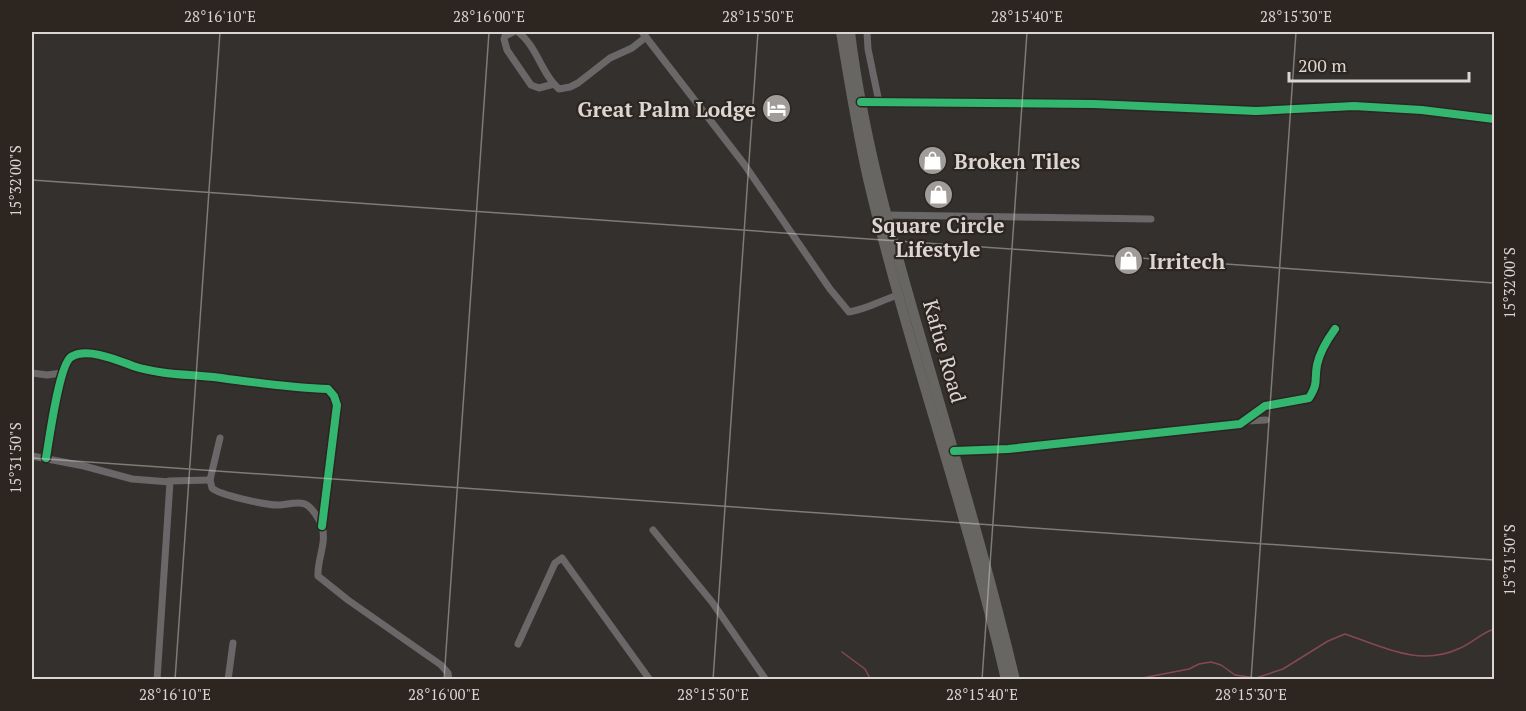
<svg xmlns="http://www.w3.org/2000/svg" width="1526" height="711" font-family="'PT Serif',serif">
	<style>
		.lines { fill: none; stroke-linecap: round; stroke-linejoin: round }
		.stream { stroke: #864953; stroke-width: 1.5 }
		.minor { stroke: #696767; stroke-width: 7 }
		.highway { stroke: #686663; stroke-width: 10 }
		.cycleway-casing { stroke: #2c2520; stroke-width: 11 }
		.cycleway { stroke: #33b770; stroke-width: 8 }
		.ticks { fill: none; stroke: #dbd6d3; stroke-width: 1.5; stroke-opacity: 0.45 }
		.labels { text-anchor: middle; dominant-baseline: central; stroke-width: 4.5; stroke-linejoin: round; paint-order: stroke }
		.poi-label { font-size: 21px; font-weight: bold; fill: #dbd6d3; stroke: #2c2520; text-anchor: start }
		.street-label { font-size: 21px; fill: #dbd6d3; stroke: #2c2520 }
		.neatline { fill: none; stroke: #dbd6d3; stroke-width: 2 }
		.ticks-label { font-size: 15px; text-anchor: middle; fill: #dbd6d3 }
	</style>
	<rect width="100%" height="100%" fill="#33302d"/>
	<g class="lines">
		<g class="stream">
			<path d="M842 652 865 669 871 680"/>
			<path d="M1027 678 1044 680"/>
			<path d="M1063 680H1079"/>
			<path d="M1132 680 1189 669 1199 664 1211 662 1221 665 1235 675 1256 678 1283 669 1328 641 1345 634C1381 646 1419 667 1458 649 1471 644 1481 633 1494 629"/>
		</g>
		<g class="minor">
			<path d="M513 32 505 36 504 39 507 50 531 85 539 88 554 84"/>
			<path d="M518 32C537 46 542 75 559 89L570 87 578 83 610 58 632 48 646 37"/>
			<path d="M642 32 744 164 830 289 849 312C865 310 882 300 898 295"/>
			<path d="M867 32 868 49 879 102"/>
			<path d="M861 102 1094 104 1256 111 1354 106 1422 110 1494 119"/>
			<path d="M886 215 1151 219"/>
			<path d="M32 373 47 375 62 373"/>
			<path d="M1246 421 1266 420"/>
			<path d="M220 438 210 480 212 488C219 495 266 505 278 505 286 505 297 501 305 504 312 507 319 519 322 526 327 544 317 559 318 576L348 600 441 665 448 673 449 680"/>
			<path d="M954 451 1008 449 1240 424 1265 406 1309 398C1319 382 1314 381 1317 365 1320 351 1327 340 1335 329"/>
			<path d="M32 456 84 466 132 479 170 482 157 680"/>
			<path d="M46 458C49 441 59 365 71 357 87 347 117 360 133 366 163 376 197 374 228 379 261 383 294 388 328 389L334 396 337 405 322 526"/>
			<path d="M169 481 210 480"/>
			<path d="M653 530 712 602 766 680"/>
			<path d="M518 644 555 563 562 558 650 680"/>
			<path d="M228 680 233 643"/>
		</g>
		<g class="highway">
			<path d="M841 32C849 81 857 130 868 179 908 348 967 511 1006 680"/>
			<path d="M850 32C863 137 892 239 922 342 954 454 988 566 1015 680"/>
		</g>
		<defs>
			<g id="cycleway">
				<path d="M861 102 1094 104 1256 111 1354 106 1422 110 1494 119"/>
				<path d="M954 451 1008 449 1240 424 1265 406 1309 398C1319 382 1314 381 1317 365 1320 351 1327 340 1335 329"/>
				<path d="M46 458C49 441 59 365 71 357 87 347 117 360 133 366 163 376 197 374 228 379 261 383 294 388 328 389L334 396 337 405 322 526"/>
			</g>
		</defs>
		<use href="#cycleway" class="cycleway-casing"/>
		<use href="#cycleway" class="cycleway"/>
	</g>
	<path class="ticks" d="M32 180 1494 283M32 458 1494 560M175 680 220 32M444 680 489 32M713 680 758 32M982 680 1027 32M1251 680 1296 32"/>
	<defs>
		<symbol id="hotel-disc" viewBox="-11 -11 22 22"><circle r="9.5" fill="#a09c99" stroke="#2c2520"/><path d="M-6-4.5h1.5V1H6V5H4.5V3h-9V5H-6ZM-4 0a1.8 1.8 0 1 1 3.6 0ZM.5 0V-2.5h3Q6-2.5 6 0Z" fill="#fff"/></symbol>
		<symbol id="shop-disc" viewBox="-11 -11 22 22"><circle r="9.5" fill="#a09c99" stroke="#2c2520"/><path d="M-5-2.5h2.3a2.7 3.5 0 0 1 5.4 0H5L5.5 6h-11ZM-1.5-2.5h3a1.5 2.3 0 0 0-3 0Z" fill="#fff"/></symbol>
	</defs>
	<g fill-rule="evenodd">
		<use href="#hotel-disc" x="760" y="92" width="33" height="33"/>
		<use href="#shop-disc" x="916" y="144" width="33" height="33"/>
		<use href="#shop-disc" x="922" y="178" width="33" height="33"/>
		<use href="#shop-disc" x="1112" y="244" width="33" height="33"/>
	</g>
	<g class="labels">
		<g class="poi-label">
			<text x="756" y="109" text-anchor="end">Great Palm Lodge</text>
			<text x="954" y="161">Broken Tiles</text>
			<text x="938" y="225" text-anchor="middle">Square Circle<tspan x="938" dy="24">Lifestyle</tspan></text>
			<text x="1149" y="261">Irritech</text>
		</g>
		<g class="street-label">
			<text transform="translate(945 351) rotate(74)">Kafue Road</text>
		</g>
	</g>
	<rect width="1526" height="711" fill="none" stroke="#2c2520" stroke-width="66"/>
	<path d="M1289 72v9h180v-9" fill="none" stroke="#dbd6d3" stroke-width="3"/>
	<text x="1298" y="72" font-size="18" fill="#dbd6d3" stroke="#2c2520" stroke-width="4.5" paint-order="stroke">200 m</text>
	<rect x="33" y="33" width="1460" height="645" class="neatline"/>
	<g class="ticks-label">
		<text x="220" y="22">28°16'10"E</text>
		<text x="489" y="22">28°16'00"E</text>
		<text x="758" y="22">28°15'50"E</text>
		<text x="1027" y="22">28°15'40"E</text>
		<text x="1296" y="22">28°15'30"E</text>
		<text transform="translate(16 181) rotate(-90)" y="5">15°32'00"S</text>
		<text transform="translate(1510 283) rotate(-90)" y="5">15°32'00"S</text>
		<text transform="translate(16 458) rotate(-90)" y="5">15°31'50"S</text>
		<text transform="translate(1510 560) rotate(-90)" y="5">15°31'50"S</text>
		<text x="175" y="700">28°16'10"E</text>
		<text x="444" y="700">28°16'00"E</text>
		<text x="713" y="700">28°15'50"E</text>
		<text x="982" y="700">28°15'40"E</text>
		<text x="1251" y="700">28°15'30"E</text>
	</g>
</svg>
